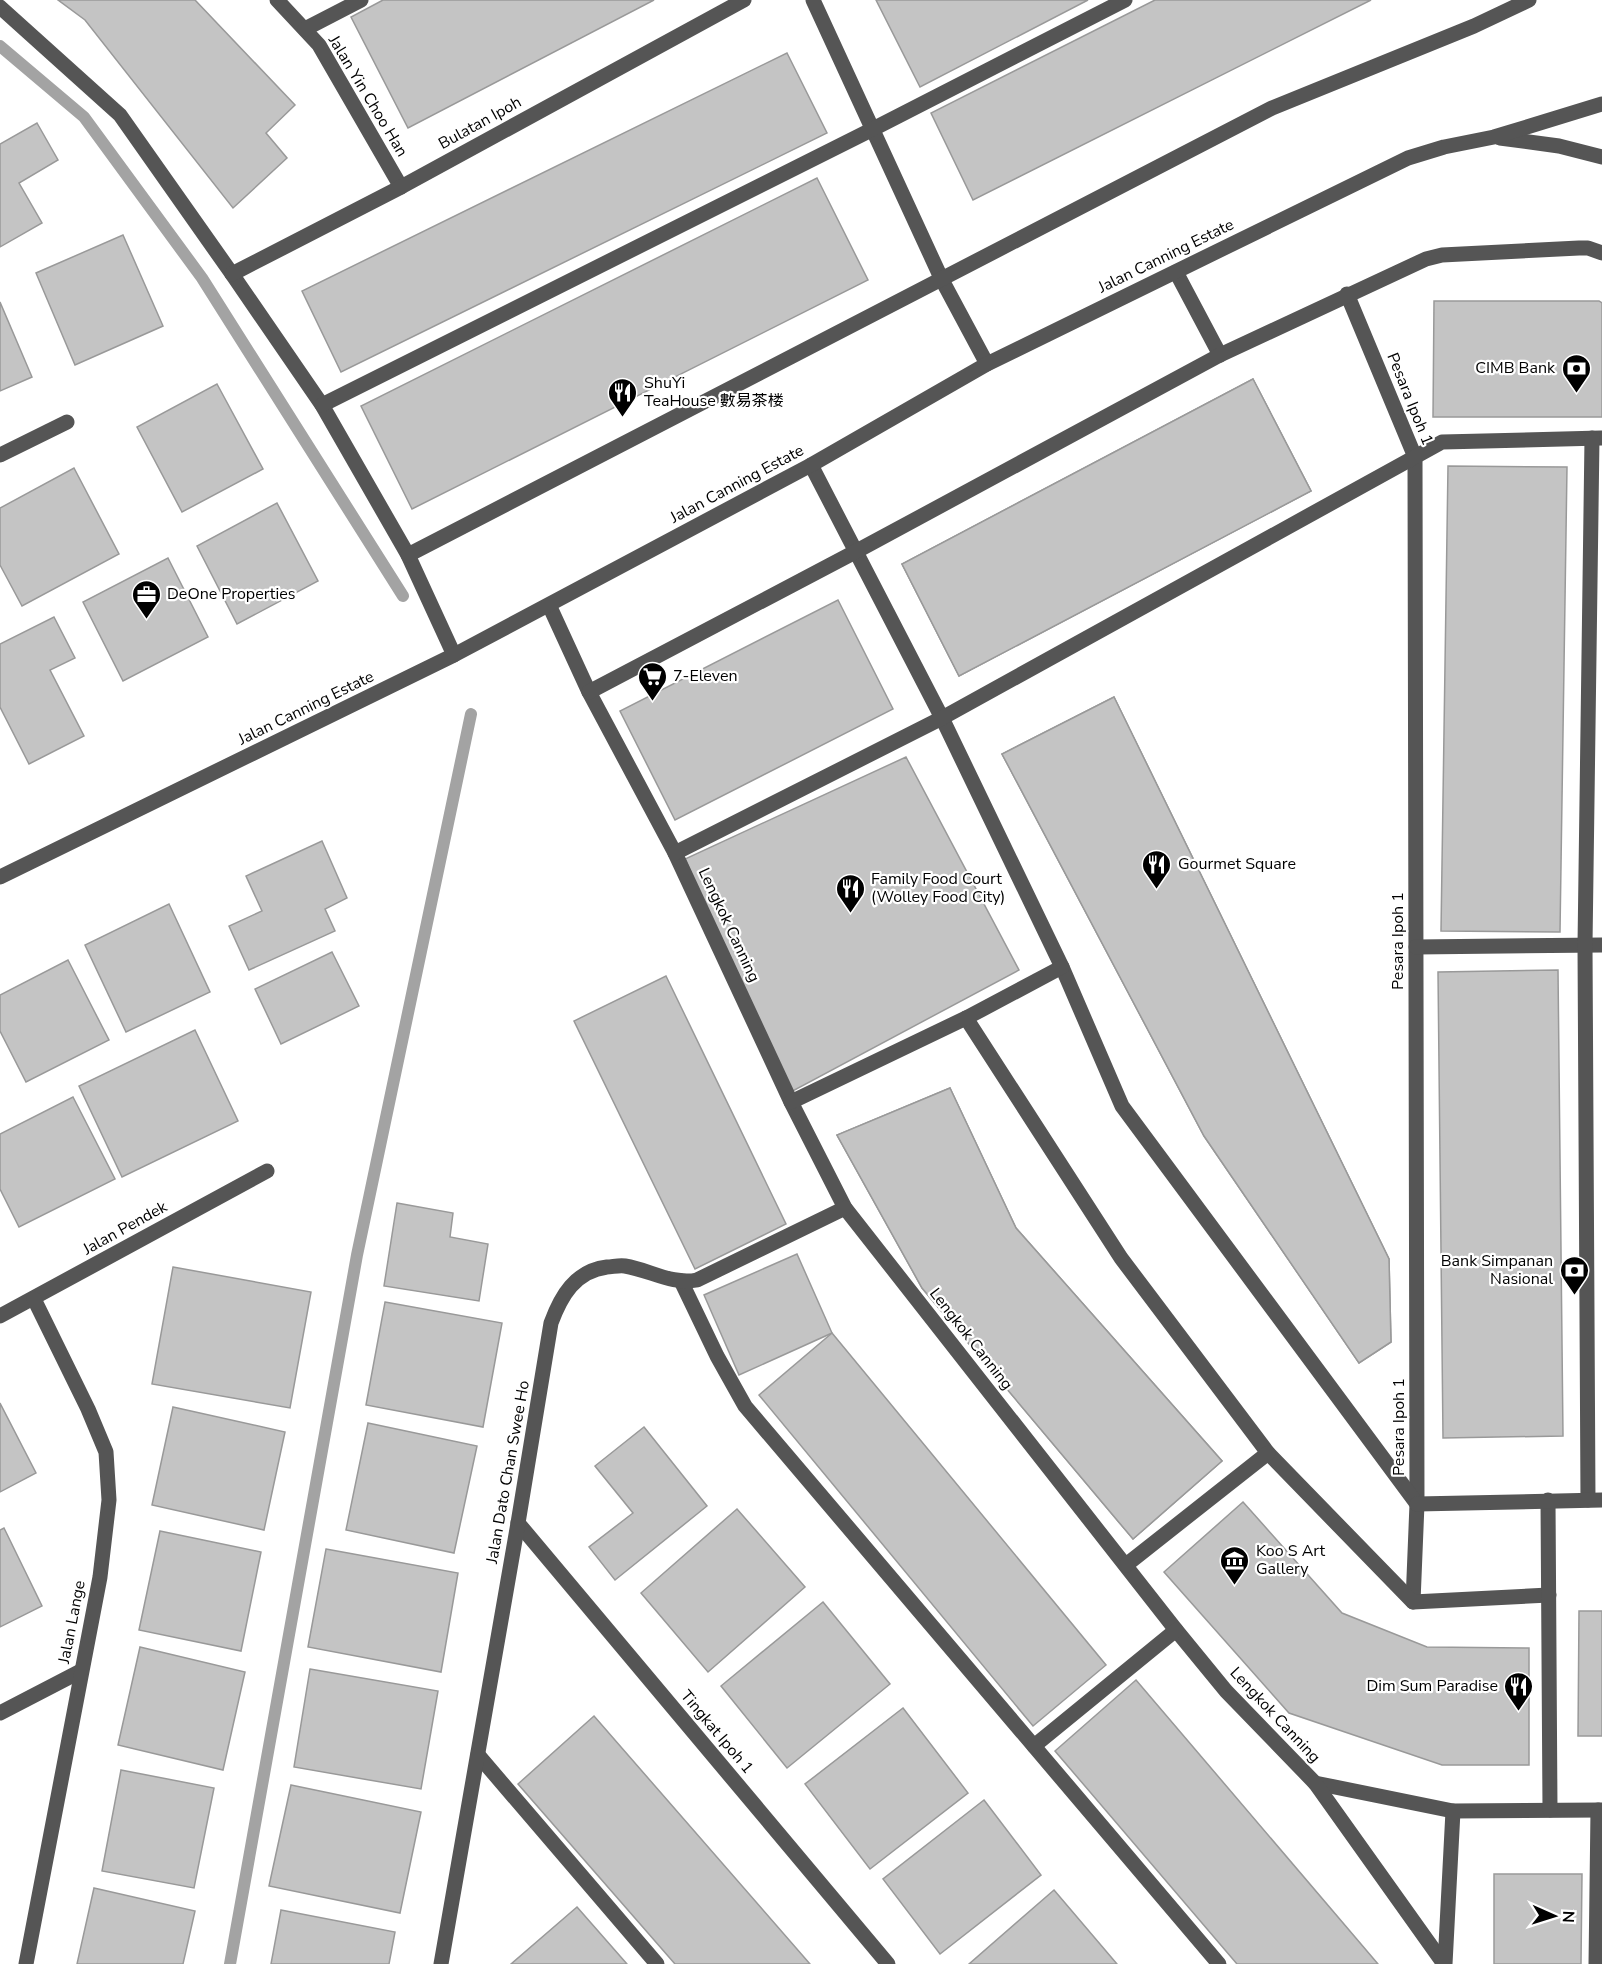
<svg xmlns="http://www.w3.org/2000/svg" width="1602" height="1964" font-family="'Nunito Sans','Noto Sans SC',sans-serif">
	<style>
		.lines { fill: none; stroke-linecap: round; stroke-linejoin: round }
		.stream { stroke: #a3a3a3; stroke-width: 12 }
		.building { fill: #c4c4c4; stroke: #999; stroke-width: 1.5 }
		.minor { stroke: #555; stroke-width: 15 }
		.labels { text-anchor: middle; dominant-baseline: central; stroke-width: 4.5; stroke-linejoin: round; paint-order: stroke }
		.street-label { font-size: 16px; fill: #000; stroke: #fff }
		.poi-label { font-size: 16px; fill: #000; stroke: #fff; text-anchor: start }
	</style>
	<rect width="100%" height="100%" fill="#fff"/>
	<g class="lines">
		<g class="stream">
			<path d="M0 46 84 117 202 278 403 596"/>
			<path d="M230 1964 357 1255 471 714"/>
		</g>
	</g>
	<g class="building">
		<path d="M58 0H195L295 105 266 133 287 158 233 208 85 20Z"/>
		<path d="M383 0H654L408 128 351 17Z"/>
		<path d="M876 0H1088L920 87Z"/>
		<path d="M1155 0H1371L973 200 931 113Z"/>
		<path d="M787 53 827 133 341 372 302 291Z"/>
		<path d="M37 123 58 160 19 183 42 223 0 247V144Z"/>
		<path d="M817 178 868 280 412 509 361 406Z"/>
		<path d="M123 235 163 326 75 365 36 273Z"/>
		<path d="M1434 301H1599L1602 303V417H1433Z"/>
		<path d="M0 302 32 377 0 391Z"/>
		<path d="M1253 379 1311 491 959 676 902 564Z"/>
		<path d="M1253 379 1311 491 959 676 902 564Z"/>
		<path d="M217 384 263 469 182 512 137 427Z"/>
		<path d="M1448 466 1567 467 1560 932 1441 931Z"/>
		<path d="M74 468 119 554 22 606 0 565V508Z"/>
		<path d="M277 503 318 581 237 624 197 546Z"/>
		<path d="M168 558 208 637 123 681 83 602Z"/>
		<path d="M838 600 893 709 675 820 620 711Z"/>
		<path d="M54 617 75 658 50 670 84 736 29 764 0 707V644Z"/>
		<path d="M1114 697 1389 1259 1391 1342 1359 1363 1204 1136 1002 754Z"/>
		<path d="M1114 697 1389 1259 1391 1342 1359 1363 1204 1136 1002 754Z"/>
		<path d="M906 757 1019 970 789 1093 685 859Z"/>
		<path d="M322 841 347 898 325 909 335 931 249 970 229 926 262 911 246 876Z"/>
		<path d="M169 904 210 992 126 1032 85 945Z"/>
		<path d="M332 952 359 1006 281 1044 255 989Z"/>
		<path d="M68 960 109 1040 26 1082 0 1031V995Z"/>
		<path d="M1558 970 1563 1436 1443 1438 1438 972Z"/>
		<path d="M666 976 786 1224 695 1269 574 1021Z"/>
		<path d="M195 1030 238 1121 122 1177 79 1086Z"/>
		<path d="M950 1088 1016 1228 1222 1461 1133 1539 922 1288 837 1135Z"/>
		<path d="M950 1088 1016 1228 1222 1461 1133 1539 922 1288 837 1135Z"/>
		<path d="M73 1097 115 1179 19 1227 0 1189V1134Z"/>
		<path d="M397 1203 453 1213 450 1237 488 1244 479 1301 384 1286Z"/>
		<path d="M797 1254 832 1333 739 1375 704 1295Z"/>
		<path d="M173 1267 311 1292 290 1408 152 1384Z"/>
		<path d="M385 1302 502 1323 483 1427 366 1405Z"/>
		<path d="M832 1333 1106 1665 1033 1726 759 1395Z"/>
		<path d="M0 1403 36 1473 0 1492Z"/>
		<path d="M173 1407 285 1432 264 1530 152 1505Z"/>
		<path d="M368 1423 477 1446 454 1553 346 1530Z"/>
		<path d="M644 1427 707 1506 615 1580 589 1547 633 1513 595 1466Z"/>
		<path d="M1243 1502 1342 1613 1427 1647 1529 1648V1765H1442L1289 1713 1164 1572Z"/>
		<path d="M737 1509 805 1587 708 1672 641 1593Z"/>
		<path d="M4 1528 42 1606 0 1627V1530Z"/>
		<path d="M160 1531 261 1552 241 1651 139 1630Z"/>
		<path d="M326 1549 458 1573 441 1672 308 1647Z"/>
		<path d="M823 1602 890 1684 787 1768 721 1686Z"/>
		<path d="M1579 1611H1602V1736H1578Z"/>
		<path d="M140 1647 245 1672 223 1770 118 1745Z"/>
		<path d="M310 1669 438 1691 421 1789 294 1767Z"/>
		<path d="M1136 1680 1378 1964H1237L1055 1751Z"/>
		<path d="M903 1708 968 1793 870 1869 805 1784Z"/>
		<path d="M594 1716 810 1964H675L518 1784Z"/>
		<path d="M121 1770 214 1788 194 1888 102 1871Z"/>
		<path d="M291 1785 421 1812 400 1913 269 1886Z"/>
		<path d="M984 1800 1041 1875 940 1954 883 1879Z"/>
		<path d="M1494 1874H1582L1581 1964H1494Z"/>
		<path d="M94 1888 195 1911 183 1964H77Z"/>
		<path d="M1054 1890 1117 1964H969Z"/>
		<path d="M577 1907 627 1964H511Z"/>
		<path d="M281 1910 395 1932 389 1964H271Z"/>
	</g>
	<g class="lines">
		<g class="minor">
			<path d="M277 0 319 45 401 187"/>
			<path d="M813 0 942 280 987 364"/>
			<path d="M0 7 120 115 232 274 322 405 408 555 454 655"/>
			<path d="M305 29 361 0"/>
			<path d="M1500 138 1559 146 1602 157"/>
			<path d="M1176 272 1220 355"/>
			<path d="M232 274 401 187 744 0"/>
			<path d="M1347 294 1415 457 1417 1504 1413 1602"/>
			<path d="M322 405 873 129 1125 0"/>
			<path d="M0 455 67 422"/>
			<path d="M811 465 942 718 1062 967 1122 1106 1417 1504"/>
			<path d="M408 555 1272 108 1474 26 1529 0"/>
			<path d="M549 605 589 692 675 853 791 1102 845 1208 1176 1630 1226 1691 1315 1783 1453 1811 1602 1810"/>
			<path d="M589 692 855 552 1220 355 1426 259 1442 255 1579 248H1588L1602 253"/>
			<path d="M675 853 942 718 1442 442 1601 438"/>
			<path d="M0 877 454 655 811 465 987 364 1408 158 1444 147 1494 137 1602 104"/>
			<path d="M1416 947 1602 945"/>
			<path d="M966 1018 1121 1258 1268 1453 1413 1602 1549 1595"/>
			<path d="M791 1102 966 1018 1062 967"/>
			<path d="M681 1281 717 1356 745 1406 1219 1964"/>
			<path d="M0 1316 267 1171"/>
			<path d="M1548 1500 1550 1810"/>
			<path d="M1588 1500 1585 945 1592 438"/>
			<path d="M1417 1504 1602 1500"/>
			<path d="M518 1523 888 1964"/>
			<path d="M1126 1565 1268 1453"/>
			<path d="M0 1713 81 1671"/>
			<path d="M1034 1746 1176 1630"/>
			<path d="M478 1755 657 1964"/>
			<path d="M1315 1783 1444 1964"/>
			<path d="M26 1964 100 1577 109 1500 106 1452 88 1409 34 1299"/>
			<path d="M441 1964 518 1523 551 1323C561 1296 575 1271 607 1267 612 1267 619 1265 625 1266 650 1270 672 1285 697 1280L845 1208"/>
			<path d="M1445 1964 1453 1811"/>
			<path d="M1596 1964 1598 1810"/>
		</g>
	</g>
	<defs>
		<symbol id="bank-pin" viewBox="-11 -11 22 30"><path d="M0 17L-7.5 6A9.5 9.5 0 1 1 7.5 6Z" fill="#000" stroke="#fff"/><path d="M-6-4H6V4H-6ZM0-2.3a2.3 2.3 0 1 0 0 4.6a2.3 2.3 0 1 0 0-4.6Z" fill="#fff"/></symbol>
		<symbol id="restaurant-pin" viewBox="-11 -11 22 30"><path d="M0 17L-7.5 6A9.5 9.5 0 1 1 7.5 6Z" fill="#000" stroke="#fff"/><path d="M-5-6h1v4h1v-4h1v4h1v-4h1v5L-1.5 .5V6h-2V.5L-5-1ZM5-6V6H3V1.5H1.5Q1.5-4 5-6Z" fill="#fff"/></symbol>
		<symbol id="office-pin" viewBox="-11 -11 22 30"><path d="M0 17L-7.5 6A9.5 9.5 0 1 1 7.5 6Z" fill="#000" stroke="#fff"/><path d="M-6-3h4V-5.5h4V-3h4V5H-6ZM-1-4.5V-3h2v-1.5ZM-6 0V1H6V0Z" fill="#fff"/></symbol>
		<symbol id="supermarket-pin" viewBox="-11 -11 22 30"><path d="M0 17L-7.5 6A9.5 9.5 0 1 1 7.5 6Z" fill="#000" stroke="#fff"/><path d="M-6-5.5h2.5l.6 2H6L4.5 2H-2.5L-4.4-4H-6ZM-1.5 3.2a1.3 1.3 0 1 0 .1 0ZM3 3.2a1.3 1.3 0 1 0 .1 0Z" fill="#fff"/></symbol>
		<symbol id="museum-pin" viewBox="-11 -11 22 30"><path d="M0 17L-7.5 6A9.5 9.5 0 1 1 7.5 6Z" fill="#000" stroke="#fff"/><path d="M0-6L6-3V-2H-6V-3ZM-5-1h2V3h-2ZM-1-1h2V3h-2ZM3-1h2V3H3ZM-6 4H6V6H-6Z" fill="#fff"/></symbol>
	</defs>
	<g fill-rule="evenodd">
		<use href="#bank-pin" x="1560" y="352" width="33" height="45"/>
		<use href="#restaurant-pin" x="606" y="376" width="33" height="45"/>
		<use href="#office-pin" x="130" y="578" width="33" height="45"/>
		<use href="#supermarket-pin" x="636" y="660" width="33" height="45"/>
		<use href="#restaurant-pin" x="1140" y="848" width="33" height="45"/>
		<use href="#restaurant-pin" x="834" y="872" width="33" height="45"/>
		<use href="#bank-pin" x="1558" y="1254" width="33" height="45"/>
		<use href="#museum-pin" x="1218" y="1544" width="33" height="45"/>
		<use href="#restaurant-pin" x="1502" y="1670" width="33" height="45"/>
	</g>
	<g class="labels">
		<g class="street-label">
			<text transform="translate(368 96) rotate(59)">Jalan Yin Choo Han</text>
			<text transform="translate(480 123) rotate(-29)">Bulatan Ipoh</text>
			<text transform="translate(1166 256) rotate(-26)">Jalan Canning Estate</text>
			<text transform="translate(1410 399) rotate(68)">Pesara Ipoh 1</text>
			<text transform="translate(737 484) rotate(-28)">Jalan Canning Estate</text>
			<text transform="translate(306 708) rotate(-26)">Jalan Canning Estate</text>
			<text transform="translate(729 925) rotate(65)">Lengkok Canning</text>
			<text transform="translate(1398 941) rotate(-90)">Pesara Ipoh 1</text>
			<text transform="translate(125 1228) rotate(-29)">Jalan Pendek</text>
			<text transform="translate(971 1339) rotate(52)">Lengkok Canning</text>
			<text transform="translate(1399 1427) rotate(-90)">Pesara Ipoh 1</text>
			<text transform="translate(508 1472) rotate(-80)">Jalan Dato Chan Swee Ho</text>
			<text transform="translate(72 1622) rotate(-79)">Jalan Lange</text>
			<text transform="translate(1275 1715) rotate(47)">Lengkok Canning</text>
			<text transform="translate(717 1732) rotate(50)">Tingkat Ipoh 1</text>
		</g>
		<g class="poi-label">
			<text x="1555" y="368" text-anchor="end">CIMB Bank</text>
			<text x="644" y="383">ShuYi<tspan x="644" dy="18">TeaHouse 數易茶楼</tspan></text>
			<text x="167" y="594">DeOne Properties</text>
			<text x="673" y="676">7-Eleven</text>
			<text x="1178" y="864">Gourmet Square</text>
			<text x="871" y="879">Family Food Court<tspan x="871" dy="18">(Wolley Food City)</tspan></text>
			<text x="1553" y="1261" text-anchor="end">Bank Simpanan<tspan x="1553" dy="18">Nasional</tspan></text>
			<text x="1256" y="1551">Koo S Art<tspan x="1256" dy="18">Gallery</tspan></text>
			<text x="1498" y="1686" text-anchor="end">Dim Sum Paradise</text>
		</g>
	</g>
	<g transform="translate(1554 1916) rotate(93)" stroke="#ffffff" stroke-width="4.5" paint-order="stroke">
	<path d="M0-4.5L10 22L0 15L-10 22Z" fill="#000000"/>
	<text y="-9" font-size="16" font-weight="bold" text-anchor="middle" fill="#000000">N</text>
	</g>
</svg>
